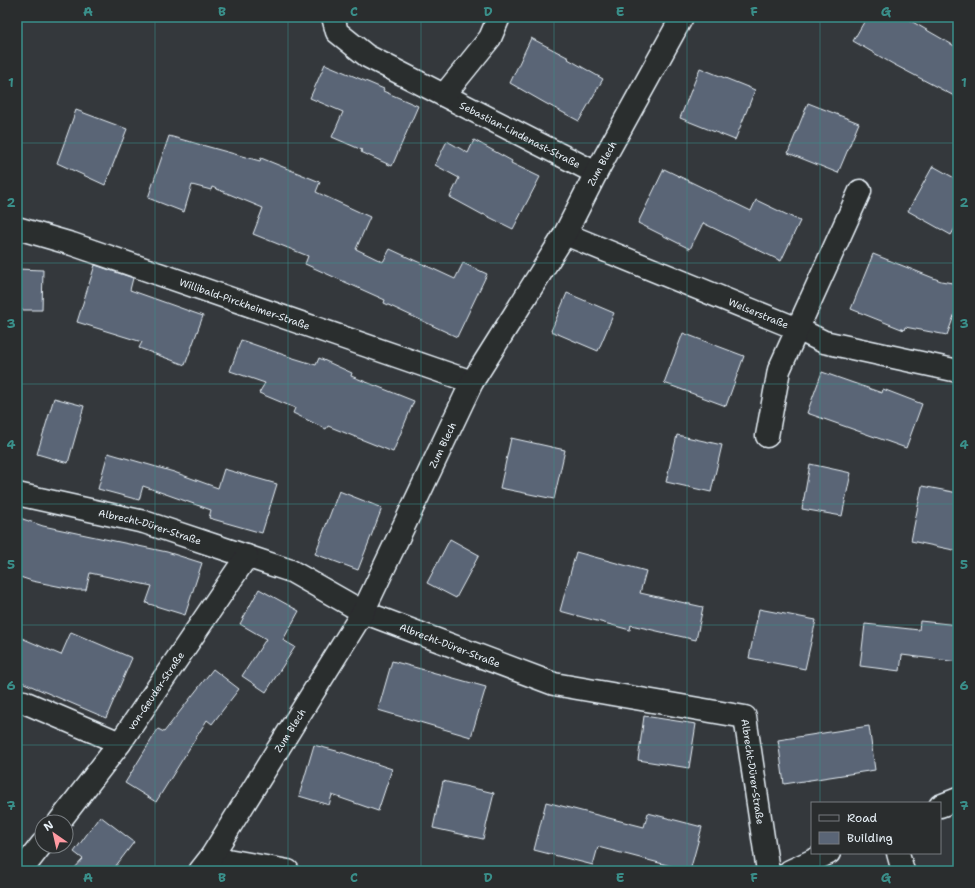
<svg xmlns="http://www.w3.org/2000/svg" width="975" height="888" font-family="'Shantell Sans',sans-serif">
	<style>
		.building { fill: #5a6576; stroke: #e8f1f8 }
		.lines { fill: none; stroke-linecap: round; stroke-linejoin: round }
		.minor-casing { stroke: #e8f1f8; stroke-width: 25 }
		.minor { stroke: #2a2d2e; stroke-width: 22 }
		.grid { fill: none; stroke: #3a8f8a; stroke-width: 1; stroke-opacity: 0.55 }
		.labels { text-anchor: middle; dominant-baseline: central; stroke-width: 3; stroke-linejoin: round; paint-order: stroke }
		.street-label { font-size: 10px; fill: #e8f1f8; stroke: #2a2d2e }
		.neatline { fill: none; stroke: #3a8f8a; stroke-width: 1.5 }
		.grid-label { font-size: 13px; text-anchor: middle; font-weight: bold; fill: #3a8f8a }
	</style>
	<rect width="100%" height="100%" fill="#34383c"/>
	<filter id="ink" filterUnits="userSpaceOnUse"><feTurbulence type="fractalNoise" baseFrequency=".025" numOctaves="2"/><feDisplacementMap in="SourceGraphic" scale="8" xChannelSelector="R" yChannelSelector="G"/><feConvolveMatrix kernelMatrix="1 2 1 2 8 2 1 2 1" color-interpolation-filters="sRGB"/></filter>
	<g filter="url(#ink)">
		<g class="building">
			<path d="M867 17H904L958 48V98L893 64 853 41Z"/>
			<path d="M531 38 569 58 568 59 603 79 579 121 545 103 510 83Z"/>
			<path d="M325 64 384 89 383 91 418 106 392 166 361 152 362 150 332 137 343 112 310 98Z"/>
			<path d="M700 68 755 90 735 140 680 118Z"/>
			<path d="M808 103 859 123 838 173 788 153Z"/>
			<path d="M76 110 127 129 105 185 57 163Z"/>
			<path d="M169 136 260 161 261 158 320 182 316 192 370 217 356 249 383 262 390 249 455 279 463 263 487 274 457 337 384 303 385 300 305 264 308 256 253 234 263 208 212 187 211 190 192 185 184 212 148 198Z"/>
			<path d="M474 140 512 161 511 163 540 177 513 229 483 214V215L450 197 459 178 435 165 447 141 468 153Z"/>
			<path d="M933 166 958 180V223L951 235 908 211Z"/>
			<path d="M664 169 751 211 756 200 800 221 781 261 703 223 690 249 638 223Z"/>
			<path d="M873 254 941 281 958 284V305L947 335 905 327 904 330 851 309Z"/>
			<path d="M95 265 133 278 130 290 203 316 185 365 139 348 142 342 77 322Z"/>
			<path d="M17 269 43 270 42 310H17Z"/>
			<path d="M567 293 614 313 598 351 551 331Z"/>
			<path d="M683 333 744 356 726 406 664 383Z"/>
			<path d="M241 340 290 357 316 365 319 358 352 373 351 376 414 401 393 452 328 426 326 429 293 413 295 408 259 393 265 383 230 371Z"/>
			<path d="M822 372 882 393 883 389 922 404 906 448 807 413Z"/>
			<path d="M54 398 84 406 68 463 37 454Z"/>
			<path d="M677 435 722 445 711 492 666 482Z"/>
			<path d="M511 438 565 450 554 499 500 488Z"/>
			<path d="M108 453 174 472 218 488 224 469 277 484 262 533 209 518 211 510 143 486 139 500 98 489Z"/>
			<path d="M810 464 851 473 842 516 802 509Z"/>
			<path d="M922 486 958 493V551L911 541Z"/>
			<path d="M339 491 382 508 358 570 315 554Z"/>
			<path d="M17 517 43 526 167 552 202 563 185 615 146 603 152 586 90 573 86 590H77L32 581 17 576Z"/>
			<path d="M450 539 479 555 456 598 427 583Z"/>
			<path d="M576 552 646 571 640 593 703 607 696 640 631 625 630 630 560 611Z"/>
			<path d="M259 589 299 611 283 640 295 647 266 692 242 676 266 639 240 624Z"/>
			<path d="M759 609 816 620 805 669 749 658Z"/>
			<path d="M920 621 958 625V662L902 655 900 671 860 666 865 624 919 630Z"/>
			<path d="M71 632 132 658 106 718 17 680V636L61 655Z"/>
			<path d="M392 661 486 687 471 737 378 710Z"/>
			<path d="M213 669 239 689 212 724 207 720 156 802 125 783 158 729 164 732Z"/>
			<path d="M644 716 696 724 689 768 638 760Z"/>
			<path d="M869 726 875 770 784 784 778 740Z"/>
			<path d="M314 745 344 753 392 769 378 811 332 795 329 805 299 796Z"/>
			<path d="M443 781 494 793 483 839 433 828Z"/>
			<path d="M546 802 644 827 648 813 702 827 690 871 598 847 593 865 534 850Z"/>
			<path d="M100 816 134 842 112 871H72L83 859 74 852Z"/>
		</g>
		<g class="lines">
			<defs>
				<g id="minor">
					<path id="s1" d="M333 17 337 32 367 56 596 173"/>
					<path d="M444 95 490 38 499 17"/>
					<path id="s2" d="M17 228 72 244 472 382"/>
					<path id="s3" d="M565 234 798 329 824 342 958 371"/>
					<path d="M767 436 779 370 860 191"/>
					<path id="s4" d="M17 494 144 522 291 571 363 612 554 684 745 717 768 871"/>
					<path d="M17 701 24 702 120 743"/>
					<path d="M940 806 958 799"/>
					<path id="s5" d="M59 822 120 743 247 556"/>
					<path d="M898 853 903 871"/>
					<path d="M211 857 288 871"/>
					<path d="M21 871 42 844"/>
					<path id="s6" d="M200 871 211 857 363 612 472 382 565 234 596 173 682 17"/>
					<path d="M790 871 829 853"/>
				</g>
			</defs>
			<use href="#minor" class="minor-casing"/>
			<use href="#minor" class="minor"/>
		</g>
	</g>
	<path class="grid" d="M155 17V871M288 17V871M421 17V871M554 17V871M687 17V871M820 17V803M17 143H958M17 263H958M17 384H958M17 504H958M17 625H958M17 745H958M820 853V871"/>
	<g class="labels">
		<g class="street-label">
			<text stroke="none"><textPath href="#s1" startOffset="226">Sebastian-Lindenast-Straße</textPath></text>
			<text stroke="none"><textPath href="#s6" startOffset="815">Zum Blech</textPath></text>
			<text stroke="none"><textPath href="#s2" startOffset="240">Willibald-Pirckheimer-Straße</textPath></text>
			<text stroke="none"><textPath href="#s3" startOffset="209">Welserstraße</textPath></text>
			<text stroke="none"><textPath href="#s6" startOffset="491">Zum Blech</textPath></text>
			<text stroke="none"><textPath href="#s4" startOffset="137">Albrecht-Dürer-Straße</textPath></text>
			<text stroke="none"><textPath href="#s4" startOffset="461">Albrecht-Dürer-Straße</textPath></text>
			<text stroke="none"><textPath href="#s5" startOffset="163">von-Geuder-Straße</textPath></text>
			<text stroke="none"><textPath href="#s6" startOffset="167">Zum Blech</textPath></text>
			<text stroke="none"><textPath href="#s4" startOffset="821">Albrecht-Dürer-Straße</textPath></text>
		</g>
	</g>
	<rect width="975" height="888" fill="none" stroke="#2a2d2e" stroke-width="44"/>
	<rect x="811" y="802" width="130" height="52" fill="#2a2d2e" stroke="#767b7f"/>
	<rect x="819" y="815" width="20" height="6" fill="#2a2d2e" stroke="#767b7f"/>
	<text x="847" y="822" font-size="12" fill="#e8f1f8">Road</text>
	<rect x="819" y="832" width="20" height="12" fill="#5a6576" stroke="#767b7f"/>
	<text x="847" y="842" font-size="12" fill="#e8f1f8">Building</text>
	<g transform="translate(54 834) rotate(326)"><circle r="19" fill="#2a2d2e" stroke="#767b7f"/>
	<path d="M0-3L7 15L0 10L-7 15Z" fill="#ff9aa2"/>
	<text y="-6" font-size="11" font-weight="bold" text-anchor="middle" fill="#e8f1f8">N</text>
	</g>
	<rect x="22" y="22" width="931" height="844" class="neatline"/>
	<g class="grid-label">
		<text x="88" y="16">A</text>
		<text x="222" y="16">B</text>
		<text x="354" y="16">C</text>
		<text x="488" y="16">D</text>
		<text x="620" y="16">E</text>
		<text x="754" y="16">F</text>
		<text x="886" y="16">G</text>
		<text x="11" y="87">1</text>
		<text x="964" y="87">1</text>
		<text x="11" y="207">2</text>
		<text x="964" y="207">2</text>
		<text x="11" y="328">3</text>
		<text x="964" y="328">3</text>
		<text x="11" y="449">4</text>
		<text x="964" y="449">4</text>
		<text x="11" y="569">5</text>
		<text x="964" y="569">5</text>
		<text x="11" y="690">6</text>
		<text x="964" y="690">6</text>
		<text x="11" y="810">7</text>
		<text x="964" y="810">7</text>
		<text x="88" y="882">A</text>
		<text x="222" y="882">B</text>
		<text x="354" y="882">C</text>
		<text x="488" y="882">D</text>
		<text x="620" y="882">E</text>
		<text x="754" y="882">F</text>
		<text x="886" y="882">G</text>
	</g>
</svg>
